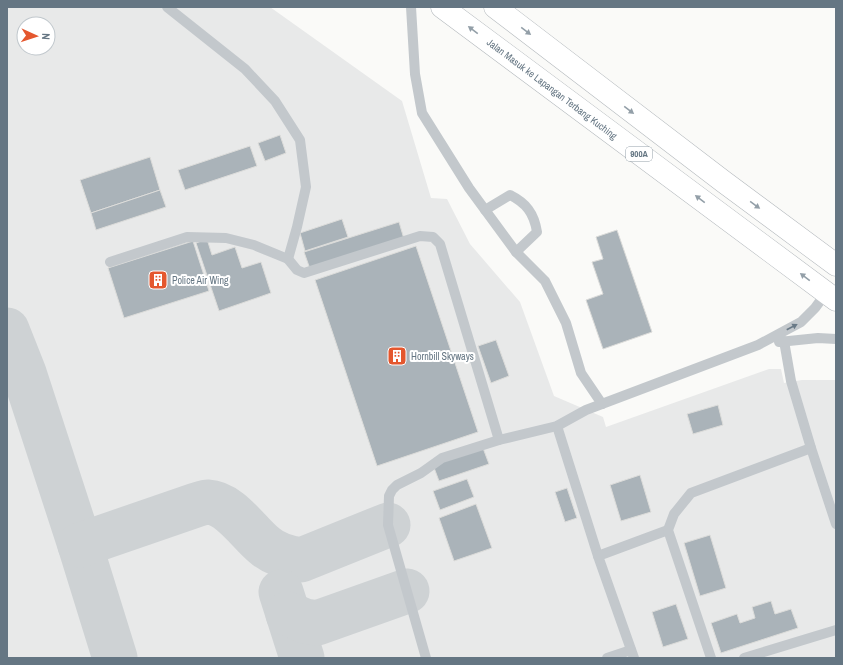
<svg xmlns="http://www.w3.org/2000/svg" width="843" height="665" font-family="'Archivo Narrow',sans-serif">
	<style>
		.built { fill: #e8e9e9; fill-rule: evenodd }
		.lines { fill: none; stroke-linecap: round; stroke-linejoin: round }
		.taxiway { stroke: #ced2d4; stroke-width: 45 }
		.building { fill: #aab3b9; stroke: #dcdcda }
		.trunk-casing { stroke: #b4b9bd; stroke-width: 23 }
		.service { stroke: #c3c8cc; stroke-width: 10 }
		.trunk { stroke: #fff; stroke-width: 22 }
		.oneway { fill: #939fa8 }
		.oneway2 { fill: #6a7a87 }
		.labels { text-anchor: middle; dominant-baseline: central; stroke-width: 4; stroke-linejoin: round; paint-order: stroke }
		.shield { fill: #fff; stroke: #939fa8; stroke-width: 1 }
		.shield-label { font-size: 9px; font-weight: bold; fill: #657683 }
		.street-label { font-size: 10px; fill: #657683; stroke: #fff }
		.poi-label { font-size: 10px; fill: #657683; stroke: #fff; text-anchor: start }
	</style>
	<rect width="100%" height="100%" fill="#fafaf8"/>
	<path class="built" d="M7 7H270L402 101 431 198 447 199 470 244 520 302 554 396 603 417 606 427 769 369H781L784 383 802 380H836V658H7ZM24 24H48V48H24Z"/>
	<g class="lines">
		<g class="taxiway">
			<path d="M7 330 24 373 80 545 115 658"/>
			<path d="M80 545 196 505C200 504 204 502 208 502 230 503 248 532 264 545 274 554 288 558 301 560L388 525"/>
			<path d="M281 592 302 658"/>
			<path d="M288 614 305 621 317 623 407 591"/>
		</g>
	</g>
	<g class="building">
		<path d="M280 135 286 153 265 161 258 143Z"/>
		<path d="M250 146 257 166 185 190 178 170Z"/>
		<path d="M150 157 160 190 91 213 80 180Z"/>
		<path d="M160 190 166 207 96 230 91 213Z"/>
		<path d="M342 219 348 237 305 251 300 233Z"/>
		<path d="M399 222 404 239 310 269 304 252Z"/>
		<path d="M617 230 652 332 603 349 586 300 603 294 592 262 603 259 596 237Z"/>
		<path d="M207 239 212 255 235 247 242 268 261 262 271 293 219 311 196 243Z"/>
		<path d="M193 241 209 291 124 318 108 268Z"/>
		<path d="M416 246 478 432 377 466 315 280Z"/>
		<path d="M496 340 509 376 491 383 478 346Z"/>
		<path d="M718 405 723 425 693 434 687 414Z"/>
		<path d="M483 448 489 464 439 481 433 465Z"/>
		<path d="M640 475 651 512 621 521 610 485Z"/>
		<path d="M467 479 474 497 440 510 433 491Z"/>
		<path d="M567 488 577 518 565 522 555 492Z"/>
		<path d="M476 504 492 548 454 561 439 518Z"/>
		<path d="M710 535 726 588 700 596 684 543Z"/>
		<path d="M771 601 775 614 791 609 798 628 721 653 711 623 737 614 740 623 755 618 752 607Z"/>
		<path d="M676 604 688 639 663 647 652 612Z"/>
	</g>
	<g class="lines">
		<defs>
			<g id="trunk">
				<path d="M442 7 836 300"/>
				<path d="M495 7 724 182 836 265"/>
			</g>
		</defs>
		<use href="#trunk" class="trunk-casing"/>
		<g class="service">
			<path d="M167 7 245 69 275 101 300 140 306 187 297 227 288 259"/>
			<path d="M411 7 415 74 422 113 469 188 516 252 545 281 566 323 581 373 602 404"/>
			<path d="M485 210 510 195C526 203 534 213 537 232L516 252"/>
			<path d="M110 262 187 237 226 238 254 245 288 259 297 270 304 273 420 236 433 237 440 244 499 440"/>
			<path d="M784 341 791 381 811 448 836 524"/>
			<path d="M779 342 818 338 836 339"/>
			<path d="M557 426 598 556 634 658"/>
			<path d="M598 556 668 530"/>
			<path d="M426 658 388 525 389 496 392 490 397 485 421 473 442 458 499 440 557 426 586 410 758 345 801 322 815 308 826 293"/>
			<path d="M607 658 631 650"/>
			<path d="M711 658 668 530 674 514 691 493 811 448"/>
			<path d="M744 658 836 630"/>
		</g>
		<use href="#trunk" class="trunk"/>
	</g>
	<defs><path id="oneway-solid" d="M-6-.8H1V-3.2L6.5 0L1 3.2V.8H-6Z"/></defs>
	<g class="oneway">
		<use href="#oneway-solid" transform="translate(473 30) rotate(-143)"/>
		<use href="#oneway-solid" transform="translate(526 31) rotate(37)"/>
		<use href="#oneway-solid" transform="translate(629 110) rotate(37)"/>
		<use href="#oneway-solid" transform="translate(700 199) rotate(-143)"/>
		<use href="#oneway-solid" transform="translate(755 205) rotate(36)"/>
		<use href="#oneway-solid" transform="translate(805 277) rotate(-143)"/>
	</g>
	<use class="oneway2" href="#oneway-solid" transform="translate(792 327) rotate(-28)"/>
	<defs>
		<symbol id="building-square" viewBox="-11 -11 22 22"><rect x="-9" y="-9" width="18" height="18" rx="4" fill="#e4572e" stroke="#fff"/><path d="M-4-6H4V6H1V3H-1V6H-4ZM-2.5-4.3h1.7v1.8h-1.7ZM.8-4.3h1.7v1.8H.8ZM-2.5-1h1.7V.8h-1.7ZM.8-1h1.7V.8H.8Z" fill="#fff"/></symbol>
	</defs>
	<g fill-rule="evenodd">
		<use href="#building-square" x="147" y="269" width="22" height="22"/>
		<use href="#building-square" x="386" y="345" width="22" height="22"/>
	</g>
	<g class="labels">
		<rect class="shield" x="626" y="147" width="26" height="14" rx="3"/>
		<g class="shield-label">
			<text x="639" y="154">900A</text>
		</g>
		<g class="street-label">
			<text transform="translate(552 89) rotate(37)">Jalan Masuk ke Lapangan Terbang Kuching</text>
		</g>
		<g class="poi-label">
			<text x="172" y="280">Police Air Wing</text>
			<text x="411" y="356">Hornbill Skyways</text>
		</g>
	</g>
	<rect width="843" height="665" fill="none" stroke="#657683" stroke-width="16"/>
	<g transform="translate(36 36) rotate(93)"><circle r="19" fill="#ffffff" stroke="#c1c8cd"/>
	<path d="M0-3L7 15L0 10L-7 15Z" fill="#e4572e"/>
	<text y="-6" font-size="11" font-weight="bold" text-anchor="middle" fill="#657683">N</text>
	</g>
</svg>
